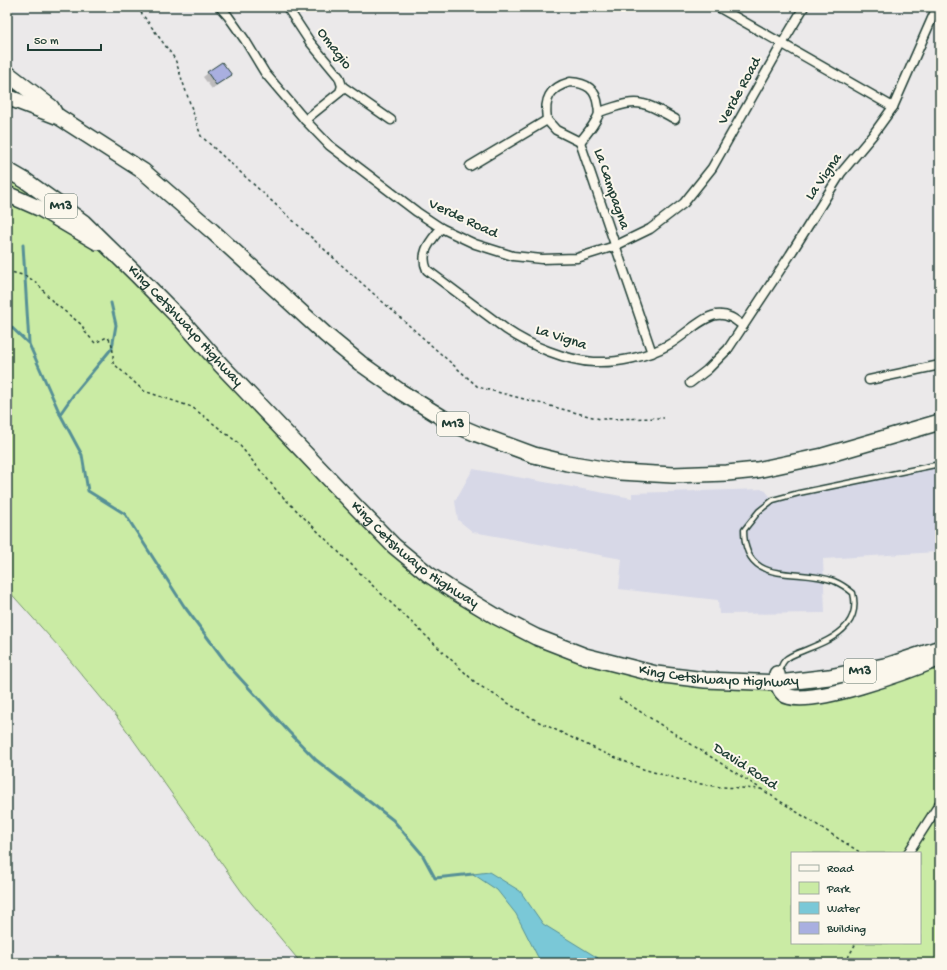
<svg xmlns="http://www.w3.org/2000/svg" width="947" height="970" font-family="'Gochi Hand',sans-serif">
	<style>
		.built { fill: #d7d8e7 }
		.green { fill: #caeba4; stroke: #74946c; fill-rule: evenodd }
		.water { fill: #7ac8d7; stroke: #569096 }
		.shadow { fill: #0003 }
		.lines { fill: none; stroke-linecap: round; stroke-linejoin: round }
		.stream { stroke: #569096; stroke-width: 3 }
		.building { fill: #a9afe0; stroke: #1f3d34 }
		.lane-casing { stroke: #1f3d34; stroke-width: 7 }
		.street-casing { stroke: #1f3d34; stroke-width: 11 }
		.highway-casing { stroke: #1f3d34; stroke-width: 18 }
		.path { stroke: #1f3d34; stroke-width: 1.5; stroke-dasharray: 3 3; stroke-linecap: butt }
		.lane { stroke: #fbf7ec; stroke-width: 4 }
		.street { stroke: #fbf7ec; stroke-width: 8 }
		.highway { stroke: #fbf7ec; stroke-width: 15 }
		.labels { text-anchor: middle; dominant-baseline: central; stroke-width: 4; stroke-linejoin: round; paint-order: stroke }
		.shield { fill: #fbf7ec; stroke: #61756b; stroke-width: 1 }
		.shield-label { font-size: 14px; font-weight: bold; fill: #1f3d34 }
		.street-label { font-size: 15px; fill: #1f3d34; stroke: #fbf7ec }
	</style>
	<rect width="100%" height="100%" fill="#ebe9ea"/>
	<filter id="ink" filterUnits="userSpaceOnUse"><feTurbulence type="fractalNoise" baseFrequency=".025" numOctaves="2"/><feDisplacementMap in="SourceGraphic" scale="8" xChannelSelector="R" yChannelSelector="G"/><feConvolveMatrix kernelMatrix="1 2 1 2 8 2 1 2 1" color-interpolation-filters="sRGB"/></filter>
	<g filter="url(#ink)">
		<path class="built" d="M940 464V509L937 510V552L823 559 825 613 719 614 718 600 619 589 622 559 473 532 458 520 455 501 473 469 632 498V493L764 489 773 500Z"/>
		<path class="green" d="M7 170 66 209 357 508 477 606 621 666 779 683 940 648V803L930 819 940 823V963H301L242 892 117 717 58 646 7 589ZM792 853H920V943H792Z"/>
		<path class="water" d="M489 872 520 891 543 924 598 958 601 963H541L516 914 497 890 473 874Z"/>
		<path class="shadow" d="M221 63 231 75 212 89 203 77Z"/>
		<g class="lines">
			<g class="stream">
				<path d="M23 245 29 343"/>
				<path d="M7 323 29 344 60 414 82 455 88 491 125 514 184 606 228 665 289 732 316 760 393 820 422 854 435 878 473 874"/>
				<path d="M60 414 74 394 112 348 116 325 111 303"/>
			</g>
		</g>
		<path class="building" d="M222 62 232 75 216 85 207 72Z"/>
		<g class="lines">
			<defs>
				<path id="lane" d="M779 671C781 667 782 663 785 660 790 655 798 653 805 650 820 644 836 638 847 625 855 615 856 605 853 593 847 588 841 584 834 581 798 567 744 588 744 530L759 511 773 500 799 493 940 464"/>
				<g id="street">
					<path d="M220 7 228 16 245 40 265 73 305 120 329 145 417 212 441 228 475 244 513 256 542 259 577 258 615 246 650 229 684 203 712 168 782 44 804 7"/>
					<path d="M287 7 310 42 339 77 342 86 340 92 305 120"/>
					<path d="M570 82C587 83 596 89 598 106 599 111 600 114 597 118 593 127 586 134 580 142L556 130 547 120C544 99 549 88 570 82Z"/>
					<path d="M342 86 391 120"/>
					<path d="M893 107 937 7"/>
					<path d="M599 112C613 108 629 100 643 104 654 106 665 114 675 119"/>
					<path d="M580 142 652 353"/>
					<path d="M470 166 547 120"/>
					<path d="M441 228C431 241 419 252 427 270L507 330C529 345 567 361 594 362 618 363 647 357 668 345 683 337 700 318 716 315 727 313 736 320 743 326"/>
					<path d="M869 380 940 365"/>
					<path d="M690 383 707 370 728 349 790 255 841 173 872 136 893 107 718 7"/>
					<path d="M908 853 940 803"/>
				</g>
				<g id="highway">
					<path d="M7 73 51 107 54 112"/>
					<path d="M7 97 59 117 143 171 212 231 326 335 360 363 401 392 451 423 477 434 534 455 567 463 620 472 673 475 727 473 757 470 823 456 940 422"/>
					<path id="s1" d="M7 170 26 181 83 222 138 276 183 322 221 365 357 508 394 546 428 574 452 590 497 617 536 637 585 656 656 674 705 680 779 683 829 677 889 665 940 648"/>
					<path d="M7 194 41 209 97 242"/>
					<path d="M777 674C778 680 778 689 784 694 804 711 916 668 940 658"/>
				</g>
			</defs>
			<use href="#lane" class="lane-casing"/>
			<use href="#street" class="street-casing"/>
			<use href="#highway" class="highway-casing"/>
			<g class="path">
				<path d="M137 7 175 59 201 136 337 261 478 387 600 419 664 418"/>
				<path d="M7 271 26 276 37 283 53 302 82 325 85 332 95 343 107 337C114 343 113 354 113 363L144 391 192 407 237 442 278 492 372 585 477 684 537 721 602 752 643 769 688 782 721 787 761 789"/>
				<path d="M619 698 861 853"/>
				<path d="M845 963 856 943"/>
			</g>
			<use href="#lane" class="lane"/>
			<use href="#street" class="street"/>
			<use href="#highway" class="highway"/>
		</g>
	</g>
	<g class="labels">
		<g class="shield">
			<rect x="45" y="194" width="32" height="24" rx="3"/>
			<rect x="437" y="412" width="32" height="24" rx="3"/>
			<rect x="844" y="659" width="32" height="24" rx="3"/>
		</g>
		<g class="shield-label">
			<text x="61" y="206">M13</text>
			<text x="453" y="424">M13</text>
			<text x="860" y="671">M13</text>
		</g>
		<g class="street-label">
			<text transform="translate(334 49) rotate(53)">Omagio</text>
			<text transform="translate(740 91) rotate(-61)">Verde Road</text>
			<text transform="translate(824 177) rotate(-55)">La Vigna</text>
			<text transform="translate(611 189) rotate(71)">La Campagna</text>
			<text transform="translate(463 219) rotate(25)">Verde Road</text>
			<text stroke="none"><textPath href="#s1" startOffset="238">King Cetshwayo Highway</textPath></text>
			<text transform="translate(561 338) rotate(18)">La Vigna</text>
			<text stroke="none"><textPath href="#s1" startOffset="563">King Cetshwayo Highway</textPath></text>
			<text stroke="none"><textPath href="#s1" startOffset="899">King Cetshwayo Highway</textPath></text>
			<text transform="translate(745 767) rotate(33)">David Road</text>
		</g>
	</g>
	<rect width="947" height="970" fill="none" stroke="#fbf7ec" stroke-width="24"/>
	<rect x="12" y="12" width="923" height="946" fill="none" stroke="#1f3d34" stroke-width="1.5" filter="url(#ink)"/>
	<rect x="791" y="852" width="130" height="92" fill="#fbf7ec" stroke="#a3ada2"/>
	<rect x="799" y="865" width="20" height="6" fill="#fbf7ec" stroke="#a3ada2"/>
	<text x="827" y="872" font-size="12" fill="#1f3d34">Road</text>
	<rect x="799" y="882" width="20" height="12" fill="#caeba4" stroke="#a3ada2"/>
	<text x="827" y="892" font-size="12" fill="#1f3d34">Park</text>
	<rect x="799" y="902" width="20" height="12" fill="#7ac8d7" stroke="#a3ada2"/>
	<text x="827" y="912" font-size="12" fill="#1f3d34">Water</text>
	<rect x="799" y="922" width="20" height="12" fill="#a9afe0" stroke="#a3ada2"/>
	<text x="827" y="932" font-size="12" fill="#1f3d34">Building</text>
	<path d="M28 44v6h73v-6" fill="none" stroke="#1f3d34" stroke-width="2"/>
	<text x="34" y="44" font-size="12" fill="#1f3d34" stroke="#fbf7ec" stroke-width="3" paint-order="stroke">50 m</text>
</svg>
